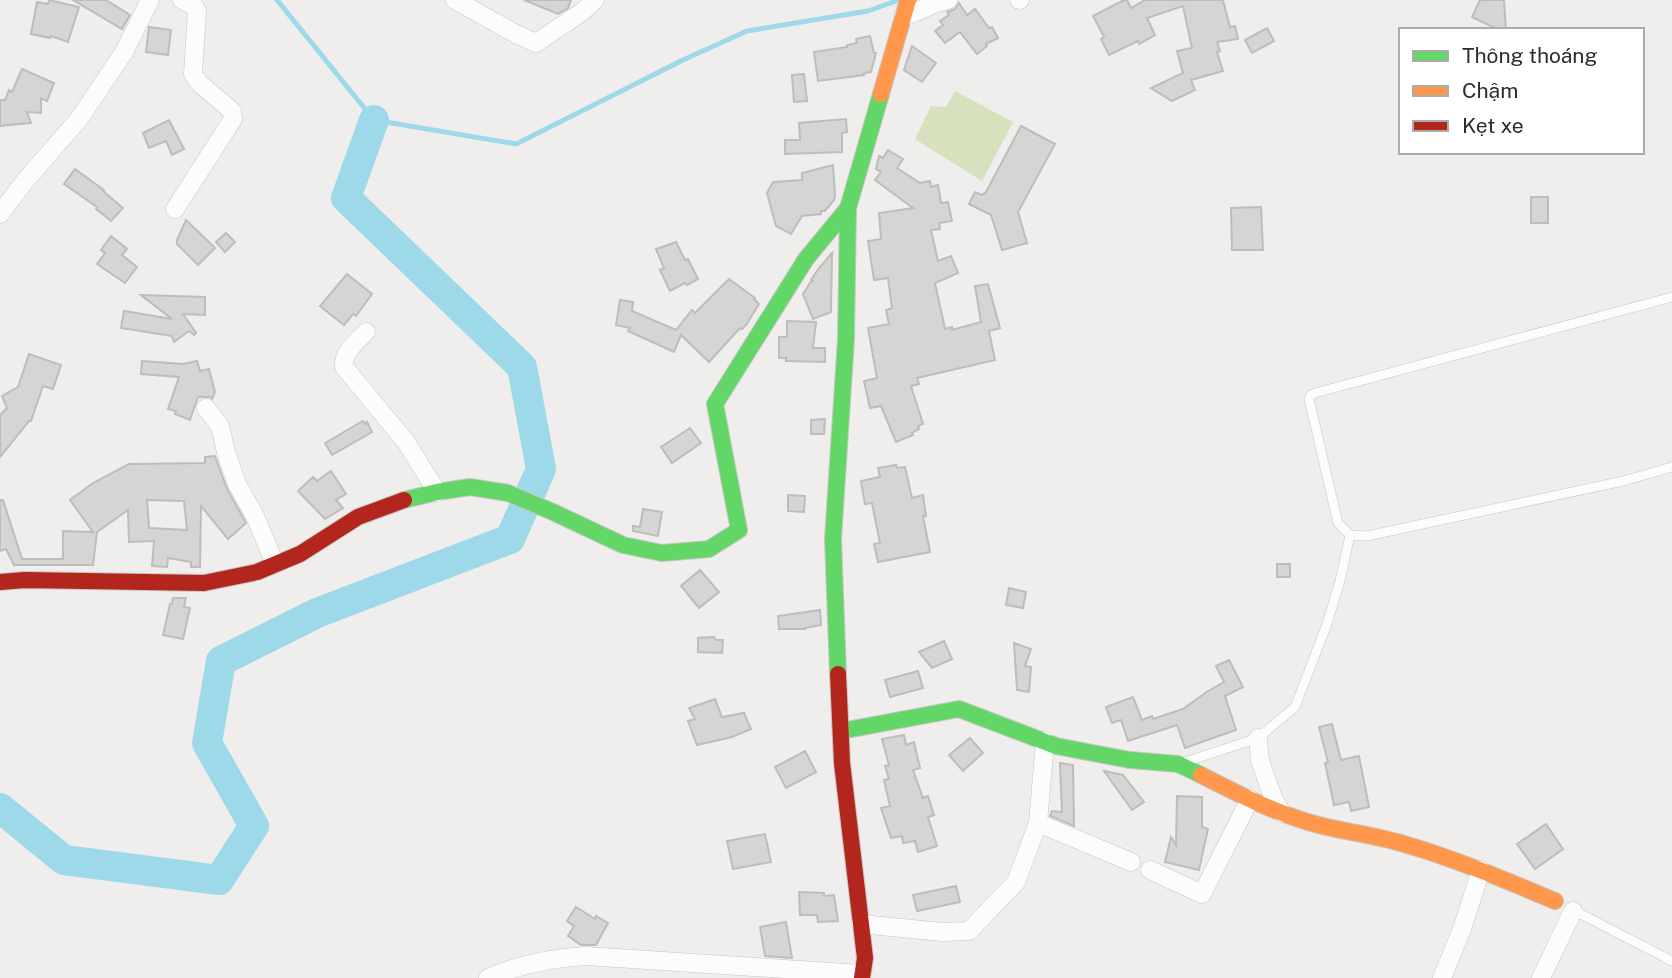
<svg xmlns="http://www.w3.org/2000/svg" width="1672" height="978" font-family="'Public Sans',sans-serif">
	<style>
		.green { fill: #d7e1be }
		.lines { fill: none; stroke-linecap: round; stroke-linejoin: round }
		.stream { stroke: #9ed9ea; stroke-width: 5 }
		.river { stroke: #9ed9ea; stroke-width: 30 }
		.building { fill: #d5d5d3; stroke: #bebdbc; stroke-width: 2; fill-rule: evenodd }
		.lane-casing { stroke: #c7c6c4; stroke-width: 10 }
		.street-casing { stroke: #c7c6c4; stroke-width: 19 }
		.fast-casing { stroke: #c7c6c4; stroke-width: 18 }
		.slow-casing { stroke: #c7c6c4; stroke-width: 18 }
		.jam-casing { stroke: #c7c6c4; stroke-width: 18 }
		.lane { stroke: #fdfcfc; stroke-width: 9 }
		.street { stroke: #fdfcfc; stroke-width: 18 }
		.fast { stroke: #63d668; stroke-width: 16 }
		.slow { stroke: #ff974d; stroke-width: 16 }
		.jam { stroke: #b3261e; stroke-width: 16 }
	</style>
	<rect width="100%" height="100%" fill="#efeeec"/>
	<path class="green" d="M955 91 1013 122 982 181 915 139 931 106 946 107Z"/>
	<g class="lines">
		<path class="stream" d="M277 0 374 120 516 144 683 60 747 31 868 11 899 0"/>
		<path class="river" d="M0 808 64 860 219 880 254 826 207 743 221 661 317 613 510 539 541 469 522 367 346 198 374 120"/>
	</g>
	<g class="building">
		<path d="M49 0 79 7 68 42 51 36 50 38 31 34 37 2 48 4Z"/>
		<path d="M73 0H106L130 15 122 29Z"/>
		<path d="M524 0H571L568 8 558 14Z"/>
		<path d="M1124 0H1127L1131 8 1145 0H1223L1230 27 1235 26 1238 39 1217 42 1220 51 1217 52 1223 71 1191 80 1195 90 1172 101 1151 88 1183 73 1177 51 1192 48 1183 6 1147 18 1155 35 1139 44 1138 41 1109 55 1101 39 1104 37 1093 16Z"/>
		<path d="M1480 0H1504L1506 30H1499L1472 17Z"/>
		<path d="M959 3 967 15 975 9 989 28 992 27 998 38 986 44 987 46 977 54 960 32 945 43 935 31 943 25 940 21 949 15 947 12 955 9Z"/>
		<path d="M149 27 171 30 168 55 146 52Z"/>
		<path d="M1267 28 1274 41 1252 53 1245 40Z"/>
		<path d="M870 36 874 53H876L871 72 864 73V75L818 81 814 52 847 47V45L857 43 856 39Z"/>
		<path d="M912 46 936 63 922 82 904 70Z"/>
		<path d="M22 69 54 83 47 101 41 98V113L27 112 31 123 0 126V100H5L9 90 12 92Z"/>
		<path d="M804 74 807 101 794 102 792 75Z"/>
		<path d="M846 119 847 132 842 133V152L785 154V140H800L799 123Z"/>
		<path d="M169 120 184 149 172 155 166 141 149 148 143 133Z"/>
		<path d="M1021 126 1055 144 1018 212 1027 243 1002 250 991 215 969 204 975 192 982 195 986 192Z"/>
		<path d="M888 150 903 159 897 168 920 183 930 181 931 187 938 185 941 203 948 202 952 221 939 223 940 229 931 230 938 261 951 256 958 273 935 283 945 329 952 327V330L981 322 975 286 988 284 1000 328 989 331 995 360 917 378 919 384 911 386 923 424 918 426 919 429 912 433 913 435 896 442 881 406 870 408 864 381 877 378 868 328 889 324 886 310 892 308 888 278 874 280 868 241 881 239 879 213 913 208 875 180 881 172 876 169 879 156 883 158Z"/>
		<path d="M833 165 835 195 834 200 825 211H821V214L802 216 791 234 776 226 767 193 773 182 802 180V173Z"/>
		<path d="M75 169 104 190 103 191 123 208 111 221 96 209 97 207 64 184Z"/>
		<rect x="1531" y="197" width="17" height="26"/>
		<path d="M1261 207 1263 250H1232L1231 208Z"/>
		<path d="M186 220 215 248 198 265 177 244V240Z"/>
		<path d="M226 233 235 242 225 252 216 242Z"/>
		<path d="M111 236 127 249 122 255 137 267 125 283 97 264 105 253 101 250Z"/>
		<path d="M676 242 685 260 688 259 698 279 687 285 685 283 670 291 660 270 664 268 656 249Z"/>
		<path d="M832 253 831 312 813 319 803 294 810 283 813 281 811 280 819 268Z"/>
		<path d="M347 274 372 294 356 316 353 314 344 325 320 306Z"/>
		<path d="M729 279 755 298 754 299 759 304 746 325 742 329 740 328 709 362 681 335 674 352 628 331 630 328 616 325 620 300 633 302 632 311 676 330 692 310 695 313Z"/>
		<path d="M141 295 205 297V315L183 314 196 333 194 335 189 331 174 342 172 336 121 328 124 311 172 319Z"/>
		<path d="M787 321 816 322 813 348H825V362L786 361V358H779V337H787Z"/>
		<path d="M29 354 61 365 53 389 43 386 31 421H29L0 457V415L7 408 2 396 18 387Z"/>
		<path d="M142 361 183 364 197 361 200 371 209 369 215 392 212 399 210 397H198L190 420 175 414 176 411 168 409 179 377 141 374Z"/>
		<path d="M825 419 824 434H811V420Z"/>
		<path d="M363 421 365 424 367 422 372 432 332 455 325 443Z"/>
		<path d="M690 428 701 443 672 463 661 447Z"/>
		<path d="M215 456 227 489 246 523 228 539 201 506 200 567H191V562L168 558 167 567 152 566 154 541 129 542 128 510 97 532 93 565H14L6 549 0 551V500H3L22 559H63V531L93 532 70 500 93 483 129 464 205 463V457ZM147 500 184 501 187 530 149 528Z"/>
		<path d="M896 465 897 468 905 467 912 498 923 495 926 516H923L930 552 878 562 874 544 880 543 872 503 865 504 861 481 880 477 878 468Z"/>
		<path d="M331 471 346 494 336 500 343 508 325 519 298 491 313 477 317 481Z"/>
		<path d="M788 495 805 496 804 512 788 511Z"/>
		<path d="M643 509 662 512 658 536 633 531V526L640 527Z"/>
		<rect x="1277" y="564" width="13" height="13"/>
		<path d="M700 570 719 592 699 608 681 586Z"/>
		<path d="M1009 588 1026 592 1023 608 1006 605Z"/>
		<path d="M173 598H186L184 607 190 608 183 639 163 635 170 604H172Z"/>
		<path d="M820 610 821 625 805 628V629H779L778 616Z"/>
		<path d="M714 637 716 640H723L722 653 698 652V638Z"/>
		<path d="M944 641 952 659 932 668 919 652Z"/>
		<path d="M1014 643 1031 649 1025 666 1031 667 1029 692 1017 690Z"/>
		<path d="M1229 660 1243 687 1225 696 1236 730 1185 748 1177 725 1128 741 1121 720 1112 723 1106 707 1133 697 1142 720 1152 716 1153 719 1183 709 1205 693 1224 682 1216 666Z"/>
		<path d="M918 671 923 688 890 697 885 680Z"/>
		<path d="M715 699 722 717 744 713 751 729 732 737 697 745 688 721 695 719 689 708Z"/>
		<path d="M1332 724 1341 760 1359 756 1369 807 1351 811 1349 802 1334 805 1325 763 1328 762 1319 727Z"/>
		<path d="M904 735 906 745 914 742 920 768 913 770 923 798 928 796 934 815 928 817 937 846 918 852 915 841 903 843 902 836 891 838 881 808 890 806 884 780 889 779 885 766 889 765 882 739Z"/>
		<path d="M970 738 983 753 963 771 949 755Z"/>
		<path d="M805 751 816 772 786 788 775 767Z"/>
		<path d="M1060 763 1073 765 1074 826 1050 816 1052 811 1062 812Z"/>
		<path d="M1104 771 1123 775 1144 802 1132 810Z"/>
		<path d="M1177 796 1202 797V827L1208 829 1199 870 1165 862 1171 837 1176 845Z"/>
		<path d="M1546 824 1563 849 1535 869 1517 844Z"/>
		<path d="M765 834 771 862 733 869 727 841Z"/>
		<path d="M956 886 960 902 917 911 913 895Z"/>
		<path d="M799 892 824 893V896L834 895 838 921 818 922 817 915H800Z"/>
		<path d="M576 907 595 919 596 916 608 923 596 945H581L568 936 574 926 567 921Z"/>
		<path d="M786 922 792 958 765 956 760 927Z"/>
	</g>
	<g class="lines">
		<defs>
			<g id="lane">
				<path d="M1672 297 1315 393 1311 395 1309 399 1338 523 1350 535 1367 536 1623 481 1672 467"/>
				<path d="M1185 762 1258 738 1295 707 1327 624 1340 581 1350 535"/>
				<path d="M1571 909 1672 961"/>
			</g>
			<g id="street">
				<path d="M455 0 516 34 536 43 582 12 595 0"/>
				<path d="M1019 0H1020"/>
				<path d="M904 16C920 12 932 3 948 0"/>
				<path d="M175 209 233 119 232 111 199 83 193 74 197 11 194 6 182 0"/>
				<path d="M0 214 25 181 79 119 124 52 150 0"/>
				<path d="M366 332C356 342 343 352 344 367L406 442 437 492"/>
				<path d="M206 408 220 426 226 452 237 484 255 516 275 564"/>
				<path d="M1258 738 1260 761 1274 800 1282 813"/>
				<path d="M1045 741 1038 823 1131 862"/>
				<path d="M1150 870 1202 894 1250 799"/>
				<path d="M861 924 942 932 969 931 1016 882 1038 823"/>
				<path d="M488 978C520 964 551 958 586 956L862 974"/>
				<path d="M1442 978 1462 929 1481 870"/>
				<path d="M1541 978 1573 911"/>
			</g>
			<g id="fast">
				<path d="M404 500 437 492 470 487 508 493 553 512 623 545 662 553 709 549 739 530 715 404 806 259 848 208"/>
				<path d="M838 674 833 539 846 339 848 208 881 94"/>
				<path d="M841 731 959 709 1056 746 1130 760 1178 764 1201 775"/>
			</g>
			<g id="slow">
				<path d="M881 94 908 0"/>
				<path d="M1201 775C1238 794 1275 813 1315 824 1344 832 1375 835 1404 844 1456 859 1505 880 1555 901"/>
			</g>
			<g id="jam">
				<path d="M0 582 25 580 204 583 257 572 300 554 358 517 404 500"/>
				<path d="M838 674 842 763 865 958 862 978"/>
			</g>
		</defs>
		<use href="#lane" class="lane-casing"/>
		<use href="#street" class="street-casing"/>
		<use href="#fast" class="fast-casing"/>
		<use href="#slow" class="slow-casing"/>
		<use href="#jam" class="jam-casing"/>
		<use href="#lane" class="lane"/>
		<use href="#street" class="street"/>
		<use href="#fast" class="fast"/>
		<use href="#slow" class="slow"/>
		<use href="#jam" class="jam"/>
	</g>
	<rect x="1399" y="28" width="245" height="126" fill="#ffffff" stroke="#ababaa" stroke-width="2"/>
	<rect x="1413" y="51" width="35" height="10" fill="#63d668" stroke="#ababaa" stroke-width="2"/>
	<text x="1462" y="63" font-size="21" fill="#2c2c2b">Thông thoáng</text>
	<rect x="1413" y="86" width="35" height="10" fill="#ff974d" stroke="#ababaa" stroke-width="2"/>
	<text x="1462" y="98" font-size="21" fill="#2c2c2b">Chậm</text>
	<rect x="1413" y="121" width="35" height="10" fill="#b3261e" stroke="#ababaa" stroke-width="2"/>
	<text x="1462" y="133" font-size="21" fill="#2c2c2b">Kẹt xe</text>
</svg>
